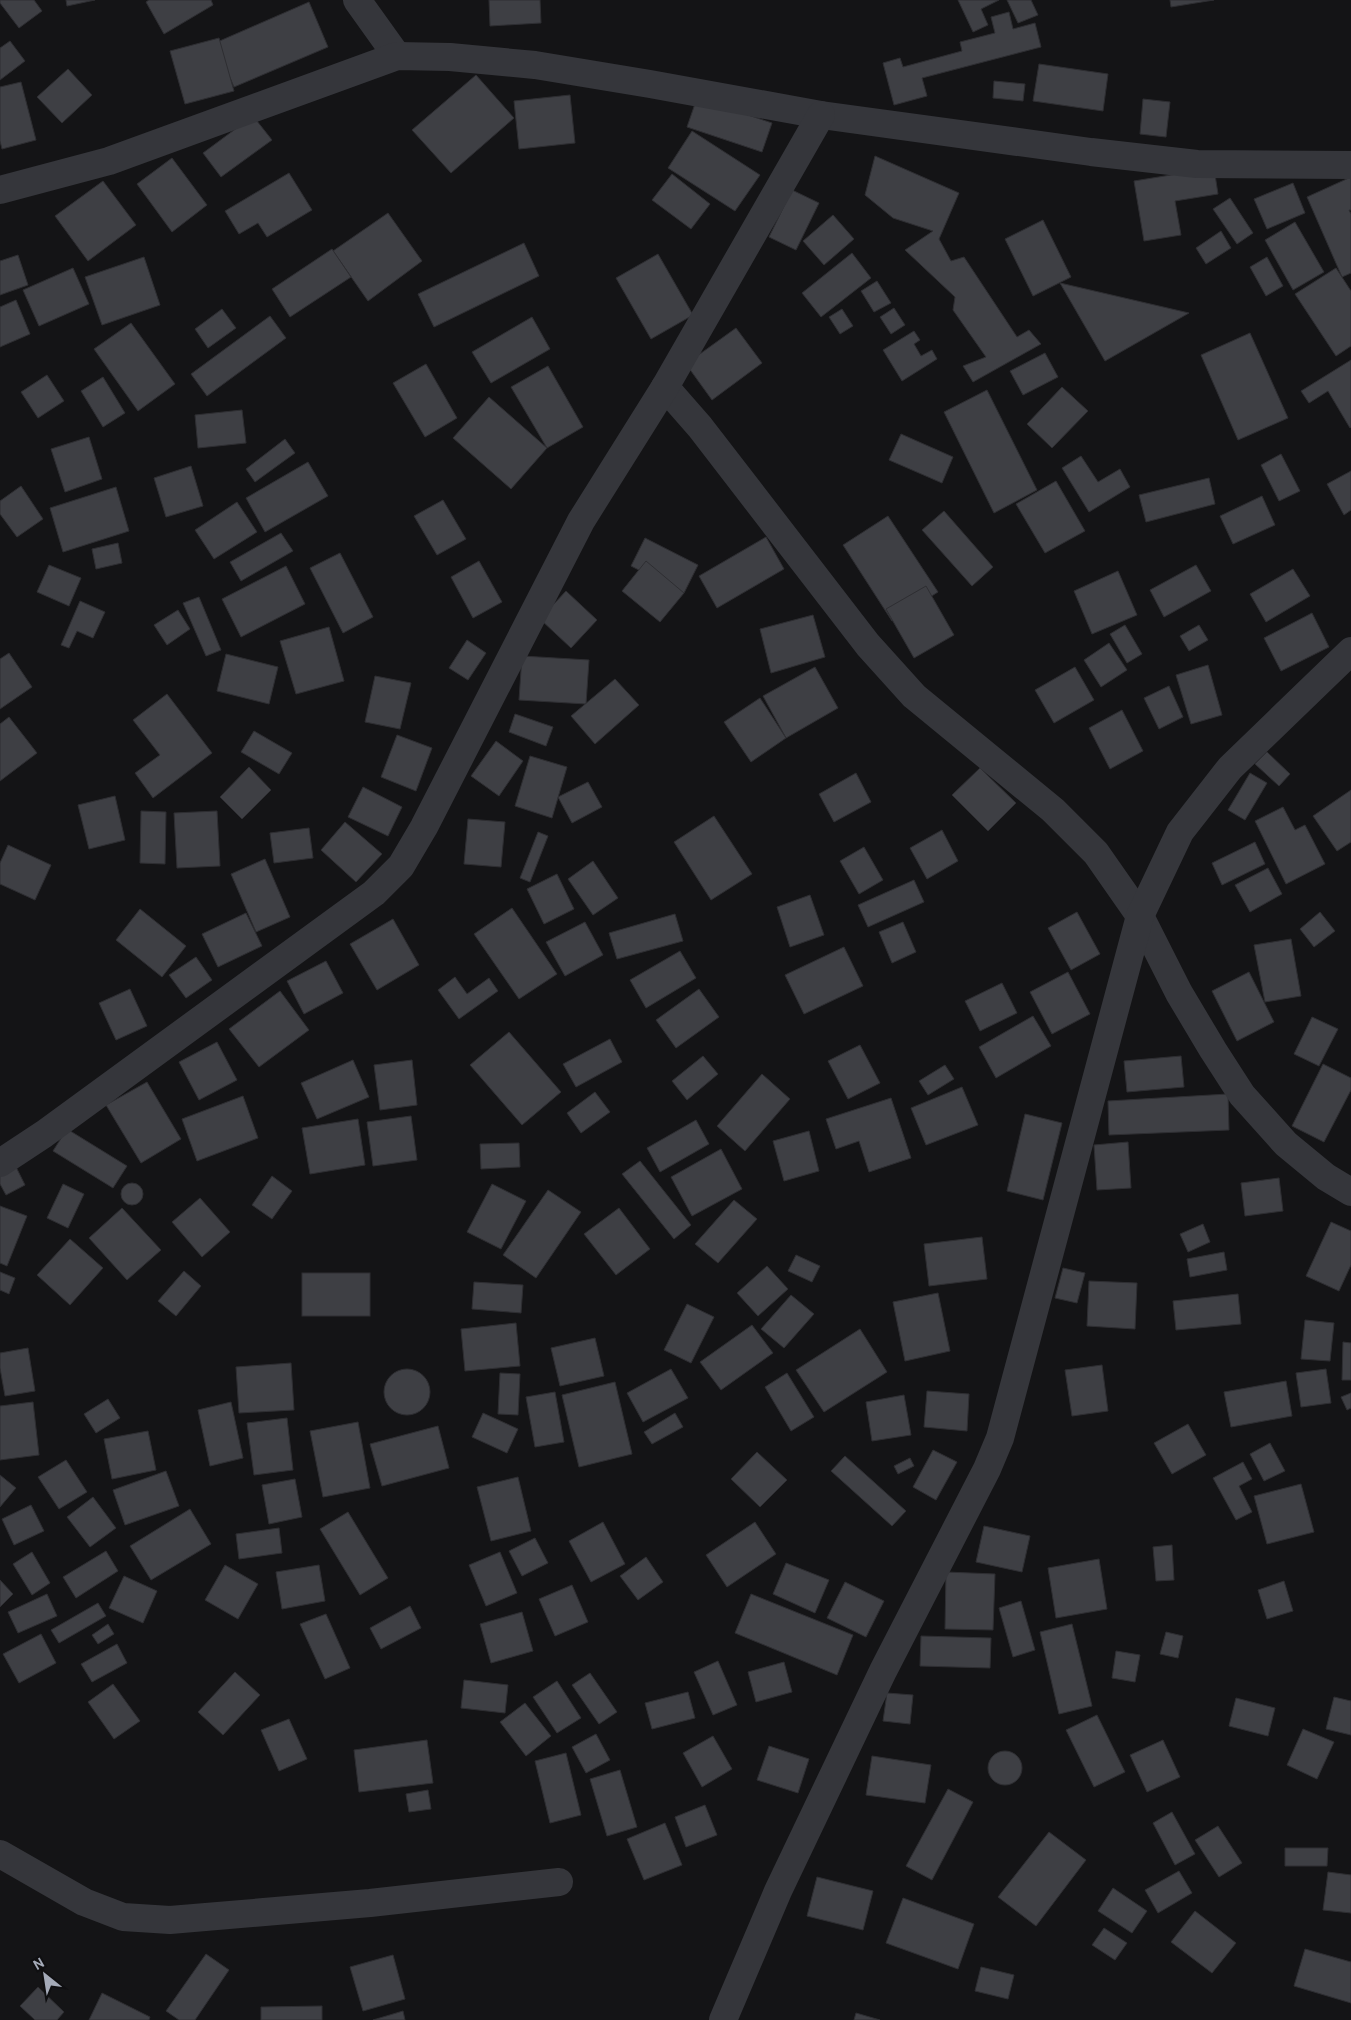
<svg xmlns="http://www.w3.org/2000/svg" width="1351" height="2020" font-family="Overpass,sans-serif">
	<style>
		.building { fill: #3e3f44; stroke: #2e2e32 }
		.lines { fill: none; stroke-linecap: round; stroke-linejoin: round }
		.minor { stroke: #35363b; stroke-width: 28 }
	</style>
	<rect width="100%" height="100%" fill="#141416"/>
	<g class="building">
		<path d="M0 0H34L42 11 19 28 0 3Z"/>
		<path d="M66 0H95L67 6Z"/>
		<path d="M149 0H211L213 5 164 34 146 2Z"/>
		<path d="M489 0H540L541 23 490 26Z"/>
		<path d="M958 0H999L981 9 988 25 973 32Z"/>
		<path d="M1007 0H1031L1038 15 1018 23Z"/>
		<path d="M1170 0H1214L1171 7Z"/>
		<path d="M309 2 328 47 234 87 215 43Z"/>
		<path d="M1009 12 1013 29 1035 23 1041 47 922 78 927 96 894 105 883 63 900 58 903 67 962 51 960 42 995 33 991 17Z"/>
		<path d="M219 38 234 91 185 104 170 51Z"/>
		<path d="M10 41 25 61 0 80V48Z"/>
		<path d="M1039 64 1108 74 1103 111 1033 101Z"/>
		<path d="M68 69 92 95 62 123 37 97Z"/>
		<path d="M476 75 514 118 451 173 412 130Z"/>
		<path d="M994 81 1025 84 1023 101 993 98Z"/>
		<path d="M21 82 36 140 2 149 0 141V87Z"/>
		<path d="M570 95 575 143 519 149 514 101Z"/>
		<path d="M697 98 772 123 762 152 687 127Z"/>
		<path d="M1143 99 1170 102 1166 137 1140 134Z"/>
		<path d="M253 116 272 140 221 177 203 153Z"/>
		<path d="M692 131 760 175 735 211 668 168Z"/>
		<path d="M875 156 959 193 939 239 951 261 964 257 1017 337 1029 330 1041 344 973 382 963 366 986 357 953 310 955 297 905 250 933 231 893 218 865 195Z"/>
		<path d="M172 158 207 205 172 232 137 184Z"/>
		<path d="M1214 168 1218 194 1175 201 1181 235 1144 241 1134 181Z"/>
		<path d="M289 173 312 210 267 237 258 223 239 234 225 211Z"/>
		<path d="M672 174 710 204 691 229 652 200Z"/>
		<path d="M1351 177V210H1349L1351 214V273L1342 277 1307 197Z"/>
		<path d="M103 181 136 225 88 261 55 216Z"/>
		<path d="M1293 183 1305 213 1267 229 1254 199Z"/>
		<path d="M792 190 819 203 796 250 769 237Z"/>
		<path d="M1230 198 1253 233 1237 244 1213 209Z"/>
		<path d="M388 213 422 261 368 301 333 251Z"/>
		<path d="M833 215 854 239 824 265 803 241Z"/>
		<path d="M1043 220 1071 277 1033 296 1005 239Z"/>
		<path d="M1295 222 1324 272 1293 290 1265 240Z"/>
		<path d="M1221 231 1231 248 1206 264 1196 248Z"/>
		<path d="M524 243 539 276 434 327 418 294Z"/>
		<path d="M332 249 351 277 290 317 272 289Z"/>
		<path d="M852 253 871 278 821 317 802 293Z"/>
		<path d="M658 254 693 315 651 339 616 278Z"/>
		<path d="M18 255 28 285 0 295V261Z"/>
		<path d="M144 257 160 305 102 325 85 277Z"/>
		<path d="M1267 257 1283 286 1266 296 1250 267Z"/>
		<path d="M73 268 89 304 39 326 23 290Z"/>
		<path d="M1336 268 1351 291V346L1336 356 1295 294Z"/>
		<path d="M877 281 891 303 874 312 861 291Z"/>
		<path d="M1060 283 1189 313 1105 361Z"/>
		<path d="M16 300 30 334 0 347V307Z"/>
		<path d="M894 308 905 325 891 334 880 317Z"/>
		<path d="M222 309 236 328 208 348 195 329Z"/>
		<path d="M842 309 853 326 840 334 829 317Z"/>
		<path d="M270 316 286 338 207 396 191 374Z"/>
		<path d="M532 317 550 349 491 383 472 352Z"/>
		<path d="M131 323 175 384 138 411 94 349Z"/>
		<path d="M736 328 762 363 712 400 686 364Z"/>
		<path d="M914 331 920 340 914 344 921 356 932 350 937 359 902 381 883 350Z"/>
		<path d="M1250 333 1288 418 1238 440 1201 355Z"/>
		<path d="M1045 353 1058 377 1023 395 1010 371Z"/>
		<path d="M1351 360V427L1350 428 1328 391 1309 403 1301 391Z"/>
		<path d="M426 364 457 418 425 437 393 383Z"/>
		<path d="M548 366 583 427 547 448 511 387Z"/>
		<path d="M47 375 64 401 38 418 21 392Z"/>
		<path d="M103 377 125 413 103 427 81 391Z"/>
		<path d="M1062 387 1088 411 1052 448 1027 424Z"/>
		<path d="M987 390 1037 490 994 513 944 412Z"/>
		<path d="M489 397 547 448 511 489 453 438Z"/>
		<path d="M242 410 246 443 198 448 195 415Z"/>
		<path d="M901 434 953 457 942 483 889 460Z"/>
		<path d="M89 437 102 479 65 492 51 449Z"/>
		<path d="M285 439 295 453 255 482 246 469Z"/>
		<path d="M1281 454 1300 491 1279 501 1261 465Z"/>
		<path d="M1081 456 1098 482 1120 469 1130 487 1089 512 1062 468Z"/>
		<path d="M308 462 328 496 265 532 246 498Z"/>
		<path d="M191 466 203 506 166 517 154 478Z"/>
		<path d="M1351 471V510L1344 515 1327 484Z"/>
		<path d="M1209 478 1215 504 1146 522 1139 495Z"/>
		<path d="M1056 481 1085 531 1045 553 1016 504Z"/>
		<path d="M21 486 43 519 17 537 0 514V501Z"/>
		<path d="M116 487 129 531 63 552 50 508Z"/>
		<path d="M1262 496 1275 525 1233 544 1220 516Z"/>
		<path d="M443 500 466 539 437 555 414 516Z"/>
		<path d="M237 502 257 532 214 559 195 530Z"/>
		<path d="M944 511 993 567 972 586 922 530Z"/>
		<path d="M888 516 938 592 892 621 843 545Z"/>
		<path d="M281 533 293 551 241 581 230 562Z"/>
		<path d="M766 537 784 569 717 608 699 576Z"/>
		<path d="M645 538 698 565 684 593 631 566Z"/>
		<path d="M118 543 122 563 96 569 92 549Z"/>
		<path d="M340 553 373 617 343 633 310 568Z"/>
		<path d="M479 561 502 602 473 618 451 577Z"/>
		<path d="M646 561 684 593 660 622 622 591Z"/>
		<path d="M49 565 81 578 69 606 37 592Z"/>
		<path d="M1196 565 1211 591 1164 617 1150 590Z"/>
		<path d="M286 566 305 604 241 637 222 599Z"/>
		<path d="M1293 569 1310 596 1266 622 1250 594Z"/>
		<path d="M1118 571 1137 615 1092 634 1074 591Z"/>
		<path d="M926 586 954 635 914 658 886 609Z"/>
		<path d="M566 591 597 620 571 648 540 619Z"/>
		<path d="M199 597 221 650 206 656 183 603Z"/>
		<path d="M80 601 105 612 93 638 77 631 69 648 61 645Z"/>
		<path d="M178 610 190 629 167 645 154 625Z"/>
		<path d="M1312 613 1329 647 1281 671 1264 638Z"/>
		<path d="M813 615 825 657 771 673 760 629Z"/>
		<path d="M1125 625 1142 654 1127 663 1110 634Z"/>
		<path d="M1199 625 1208 640 1189 651 1180 636Z"/>
		<path d="M329 627 344 681 296 694 280 641Z"/>
		<path d="M467 640 486 653 468 680 449 668Z"/>
		<path d="M1109 643 1127 670 1101 687 1084 660Z"/>
		<path d="M9 653 32 687 0 709V659Z"/>
		<path d="M226 654 278 667 269 704 217 691Z"/>
		<path d="M522 656 589 660 586 704 519 700Z"/>
		<path d="M1208 665 1222 715 1191 724 1176 675Z"/>
		<path d="M815 667 838 708 786 738 763 696Z"/>
		<path d="M1075 667 1094 700 1054 723 1035 690Z"/>
		<path d="M375 676 411 683 400 729 365 722Z"/>
		<path d="M615 679 639 705 595 744 571 716Z"/>
		<path d="M1169 686 1183 717 1159 729 1144 698Z"/>
		<path d="M167 694 212 753 153 798 135 773 160 755 133 720Z"/>
		<path d="M760 698 786 738 751 762 724 722Z"/>
		<path d="M1122 710 1143 751 1110 769 1089 728Z"/>
		<path d="M515 714 553 727 546 746 509 732Z"/>
		<path d="M9 717 37 753 0 781V724Z"/>
		<path d="M254 731 292 753 279 774 241 752Z"/>
		<path d="M397 735 432 748 416 791 381 777Z"/>
		<path d="M496 741 523 761 499 796 471 776Z"/>
		<path d="M1267 752 1290 774 1279 786 1255 764Z"/>
		<path d="M530 756 567 767 552 818 515 806Z"/>
		<path d="M249 767 271 790 242 819 220 797Z"/>
		<path d="M980 768 1016 803 988 831 952 795Z"/>
		<path d="M856 773 871 802 834 822 819 794Z"/>
		<path d="M1250 773 1267 783 1245 820 1228 810Z"/>
		<path d="M588 782 602 807 572 823 558 797Z"/>
		<path d="M363 787 402 807 388 836 348 817Z"/>
		<path d="M1351 790V842L1337 851 1313 816Z"/>
		<path d="M115 796 125 840 89 849 78 805Z"/>
		<path d="M1283 807 1295 830 1305 825 1325 864 1286 884 1255 821Z"/>
		<path d="M141 811 166 812 165 864 140 863Z"/>
		<path d="M217 811 220 866 177 868 174 813Z"/>
		<path d="M714 816 752 874 711 900 674 842Z"/>
		<path d="M468 819 505 822 501 867 464 864Z"/>
		<path d="M345 822 382 854 356 882 321 850Z"/>
		<path d="M309 828 313 858 274 863 270 833Z"/>
		<path d="M942 830 958 861 927 879 910 848Z"/>
		<path d="M538 832 548 836 530 882 520 878Z"/>
		<path d="M1255 842 1265 864 1222 885 1212 863Z"/>
		<path d="M8 845 51 865 35 900 0 884V863Z"/>
		<path d="M864 847 883 880 859 894 840 861Z"/>
		<path d="M265 859 290 917 256 932 231 874Z"/>
		<path d="M593 861 618 898 593 915 568 879Z"/>
		<path d="M1268 868 1282 894 1250 912 1235 885Z"/>
		<path d="M557 874 574 909 544 924 527 889Z"/>
		<path d="M914 880 924 902 868 927 858 905Z"/>
		<path d="M810 895 824 935 790 947 777 907Z"/>
		<path d="M512 908 557 974 519 999 474 934Z"/>
		<path d="M140 909 186 946 162 977 116 940Z"/>
		<path d="M1077 912 1100 954 1071 970 1048 928Z"/>
		<path d="M1320 912 1335 931 1314 947 1300 929Z"/>
		<path d="M246 913 262 946 218 967 202 934Z"/>
		<path d="M675 914 683 941 617 959 609 933Z"/>
		<path d="M393 919 419 965 377 990 350 944Z"/>
		<path d="M585 922 603 955 565 976 546 942Z"/>
		<path d="M903 922 916 952 892 963 879 932Z"/>
		<path d="M1291 939 1301 996 1265 1002 1254 945Z"/>
		<path d="M844 947 863 986 804 1014 785 975Z"/>
		<path d="M680 951 696 978 646 1008 630 980Z"/>
		<path d="M196 957 212 980 186 998 169 975Z"/>
		<path d="M326 961 343 993 304 1014 287 981Z"/>
		<path d="M1068 972 1090 1014 1052 1034 1030 992Z"/>
		<path d="M1249 972 1274 1022 1237 1041 1212 991Z"/>
		<path d="M455 977 467 994 489 978 498 991 459 1019 438 990Z"/>
		<path d="M1002 983 1017 1013 980 1031 965 1001Z"/>
		<path d="M130 989 147 1026 116 1040 99 1003Z"/>
		<path d="M699 989 719 1017 676 1048 656 1020Z"/>
		<path d="M280 991 309 1030 259 1067 229 1029Z"/>
		<path d="M1033 1016 1051 1046 996 1078 979 1047Z"/>
		<path d="M1312 1017 1338 1029 1319 1066 1294 1054Z"/>
		<path d="M509 1032 561 1092 522 1125 470 1065Z"/>
		<path d="M610 1039 622 1062 576 1087 563 1064Z"/>
		<path d="M217 1042 237 1080 199 1100 179 1062Z"/>
		<path d="M860 1045 880 1083 848 1099 828 1061Z"/>
		<path d="M703 1056 718 1074 687 1100 672 1081Z"/>
		<path d="M1181 1056 1184 1087 1127 1092 1124 1061Z"/>
		<path d="M353 1060 369 1097 317 1119 301 1083Z"/>
		<path d="M412 1060 417 1105 380 1110 374 1065Z"/>
		<path d="M1323 1064 1351 1078V1090L1324 1142 1292 1126Z"/>
		<path d="M945 1065 954 1079 928 1095 919 1081Z"/>
		<path d="M762 1074 790 1099 745 1151 717 1126Z"/>
		<path d="M147 1082 181 1139 141 1163 106 1105Z"/>
		<path d="M962 1087 978 1125 926 1145 911 1108Z"/>
		<path d="M595 1092 610 1112 581 1133 567 1113Z"/>
		<path d="M1228 1094 1229 1130 1109 1135 1108 1101Z"/>
		<path d="M243 1096 258 1138 197 1161 182 1119Z"/>
		<path d="M891 1098 911 1158 869 1172 859 1141 836 1149 826 1119Z"/>
		<path d="M1025 1114 1062 1123 1043 1200 1007 1191Z"/>
		<path d="M411 1116 417 1160 373 1166 367 1122Z"/>
		<path d="M358 1119 365 1165 310 1174 302 1128Z"/>
		<path d="M696 1120 709 1144 660 1172 647 1148Z"/>
		<path d="M67 1129 127 1166 113 1188 53 1151Z"/>
		<path d="M809 1131 819 1171 784 1181 773 1141Z"/>
		<path d="M1128 1142 1131 1188 1097 1190 1094 1145Z"/>
		<path d="M519 1143 520 1167 481 1169 480 1144Z"/>
		<path d="M721 1149 742 1189 692 1216 671 1177Z"/>
		<path d="M640 1161 691 1225 674 1239 622 1174Z"/>
		<path d="M15 1165 25 1185 6 1195 0 1184V1173Z"/>
		<path d="M272 1176 292 1191 272 1219 252 1205Z"/>
		<path d="M1279 1178 1283 1211 1245 1216 1241 1183Z"/>
		<circle cx="132" cy="1194" r="11"/>
		<path d="M63 1184 84 1194 68 1228 47 1218Z"/>
		<path d="M492 1184 526 1201 501 1249 467 1232Z"/>
		<path d="M548 1190 581 1212 536 1278 503 1255Z"/>
		<path d="M200 1198 230 1232 202 1257 172 1222Z"/>
		<path d="M734 1200 757 1219 718 1263 695 1244Z"/>
		<path d="M0 1206 27 1216 7 1266 0 1263Z"/>
		<path d="M122 1208 161 1250 127 1280 89 1238Z"/>
		<path d="M619 1208 650 1249 616 1275 584 1234Z"/>
		<path d="M1331 1222 1351 1231V1265L1339 1291 1306 1276Z"/>
		<path d="M1203 1224 1210 1242 1188 1252 1180 1234Z"/>
		<path d="M982 1237 987 1279 929 1286 924 1244Z"/>
		<path d="M70 1239 103 1268 70 1305 37 1275Z"/>
		<path d="M1224 1252 1227 1270 1190 1277 1187 1259Z"/>
		<path d="M796 1255 820 1266 812 1282 788 1271Z"/>
		<path d="M767 1266 788 1289 758 1316 737 1293Z"/>
		<path d="M1063 1268 1085 1273 1077 1303 1055 1298Z"/>
		<path d="M184 1271 201 1286 176 1316 158 1301Z"/>
		<path d="M0 1272 15 1278 9 1294 0 1290Z"/>
		<rect x="302" y="1273" width="68" height="43"/>
		<path d="M1089 1281 1137 1283 1135 1329 1087 1326Z"/>
		<path d="M474 1282 523 1285 521 1313 472 1309Z"/>
		<path d="M938 1293 950 1351 905 1361 893 1302Z"/>
		<path d="M1238 1294 1241 1324 1176 1330 1173 1301Z"/>
		<path d="M791 1295 814 1314 784 1348 761 1329Z"/>
		<path d="M687 1304 714 1317 691 1363 664 1350Z"/>
		<path d="M1305 1320 1334 1323 1330 1361 1301 1359Z"/>
		<path d="M516 1323 520 1366 465 1371 461 1329Z"/>
		<path d="M752 1325 773 1353 721 1390 700 1362Z"/>
		<path d="M860 1329 887 1372 824 1412 796 1370Z"/>
		<path d="M595 1338 604 1376 560 1386 551 1348Z"/>
		<path d="M1343 1342 1351 1343V1380H1342Z"/>
		<path d="M28 1348 35 1391 5 1396 0 1368V1353Z"/>
		<path d="M291 1363 294 1410 239 1413 236 1367Z"/>
		<path d="M1102 1365 1108 1411 1072 1416 1065 1370Z"/>
		<circle cx="407" cy="1392" r="23"/>
		<path d="M671 1369 688 1398 643 1422 627 1393Z"/>
		<path d="M1326 1369 1331 1403 1301 1407 1296 1373Z"/>
		<path d="M500 1373 520 1374 518 1415 498 1414Z"/>
		<path d="M787 1373 814 1417 791 1431 765 1387Z"/>
		<path d="M1286 1381 1292 1416 1231 1427 1224 1392Z"/>
		<path d="M615 1382 632 1454 579 1467 562 1395Z"/>
		<path d="M927 1391 969 1394 967 1431 924 1427Z"/>
		<path d="M555 1392 564 1442 535 1447 526 1397Z"/>
		<path d="M1351 1393V1408L1347 1410 1341 1397Z"/>
		<path d="M904 1395 911 1435 872 1441 866 1402Z"/>
		<path d="M108 1399 120 1418 96 1433 84 1414Z"/>
		<path d="M33 1402 39 1455 0 1460V1406Z"/>
		<path d="M231 1402 243 1458 210 1466 198 1410Z"/>
		<path d="M483 1413 518 1429 507 1453 472 1437Z"/>
		<path d="M675 1413 683 1427 652 1444 644 1432Z"/>
		<path d="M287 1418 293 1470 254 1475 247 1423Z"/>
		<path d="M358 1422 370 1488 323 1497 310 1431Z"/>
		<path d="M1188 1424 1206 1455 1172 1474 1154 1443Z"/>
		<path d="M438 1426 449 1468 382 1486 370 1444Z"/>
		<path d="M148 1431 156 1470 112 1479 104 1439Z"/>
		<path d="M1270 1443 1285 1471 1264 1481 1250 1454Z"/>
		<path d="M933 1450 957 1462 936 1500 913 1487Z"/>
		<path d="M757 1452 787 1480 760 1507 731 1479Z"/>
		<path d="M845 1456 906 1511 892 1526 831 1471Z"/>
		<path d="M910 1458 914 1466 898 1474 894 1466Z"/>
		<path d="M66 1460 87 1492 59 1509 38 1477Z"/>
		<path d="M1243 1462 1252 1479 1239 1486 1252 1512 1236 1520 1213 1478Z"/>
		<path d="M166 1471 179 1506 125 1525 113 1490Z"/>
		<path d="M0 1475 16 1488 0 1507Z"/>
		<path d="M518 1477 531 1531 491 1541 477 1487Z"/>
		<path d="M295 1479 302 1517 269 1524 262 1485Z"/>
		<path d="M1301 1484 1314 1532 1267 1544 1254 1496Z"/>
		<path d="M93 1497 116 1528 90 1547 67 1517Z"/>
		<path d="M31 1505 44 1531 14 1545 2 1519Z"/>
		<path d="M190 1509 211 1544 151 1580 130 1546Z"/>
		<path d="M348 1512 388 1578 360 1595 320 1529Z"/>
		<path d="M603 1522 625 1564 591 1582 569 1541Z"/>
		<path d="M755 1522 776 1554 727 1587 706 1555Z"/>
		<path d="M984 1526 1030 1536 1022 1572 976 1562Z"/>
		<path d="M279 1528 282 1553 239 1559 236 1534Z"/>
		<path d="M535 1538 548 1563 522 1576 509 1551Z"/>
		<path d="M1172 1545 1174 1580 1156 1581 1153 1547Z"/>
		<path d="M106 1551 118 1571 76 1598 63 1577Z"/>
		<path d="M32 1552 50 1583 32 1595 13 1564Z"/>
		<path d="M500 1552 517 1593 486 1606 469 1565Z"/>
		<path d="M646 1557 663 1582 638 1600 620 1576Z"/>
		<path d="M1099 1559 1107 1609 1056 1618 1048 1568Z"/>
		<path d="M786 1563 829 1580 815 1613 773 1594Z"/>
		<path d="M225 1565 258 1584 238 1619 205 1600Z"/>
		<path d="M319 1565 325 1601 282 1609 276 1572Z"/>
		<path d="M946 1572 995 1574 993 1630 945 1629Z"/>
		<path d="M124 1576 157 1591 143 1623 109 1608Z"/>
		<path d="M0 1580 13 1594 0 1607Z"/>
		<path d="M1284 1581 1293 1611 1267 1619 1258 1590Z"/>
		<path d="M845 1582 884 1601 866 1637 827 1618Z"/>
		<path d="M572 1585 588 1622 555 1636 539 1599Z"/>
		<path d="M47 1594 57 1616 18 1633 8 1612Z"/>
		<path d="M751 1594 853 1635 837 1675 735 1633Z"/>
		<path d="M1021 1601 1035 1650 1013 1657 999 1608Z"/>
		<path d="M98 1603 106 1616 59 1643 51 1630Z"/>
		<path d="M410 1606 421 1628 381 1649 370 1628Z"/>
		<path d="M522 1612 533 1651 491 1663 480 1624Z"/>
		<path d="M326 1614 350 1668 325 1679 300 1624Z"/>
		<path d="M108 1624 114 1634 98 1644 92 1635Z"/>
		<path d="M1072 1624 1092 1706 1059 1714 1040 1632Z"/>
		<path d="M1166 1632 1183 1636 1178 1658 1160 1654Z"/>
		<path d="M41 1634 56 1663 19 1683 3 1654Z"/>
		<path d="M921 1636 991 1638 990 1668 920 1666Z"/>
		<path d="M117 1644 127 1663 92 1682 81 1664Z"/>
		<path d="M1116 1651 1140 1655 1135 1682 1112 1678Z"/>
		<path d="M718 1661 737 1705 713 1715 694 1672Z"/>
		<path d="M784 1662 792 1692 756 1702 748 1672Z"/>
		<path d="M235 1672 260 1695 223 1735 198 1712Z"/>
		<path d="M590 1673 617 1712 599 1724 572 1685Z"/>
		<path d="M464 1680 508 1685 505 1713 461 1708Z"/>
		<path d="M557 1681 581 1718 557 1733 533 1697Z"/>
		<path d="M113 1684 140 1721 114 1739 88 1702Z"/>
		<path d="M688 1692 695 1718 652 1729 645 1703Z"/>
		<path d="M887 1693 913 1695 910 1724 883 1721Z"/>
		<path d="M1334 1697 1351 1701V1735L1326 1729Z"/>
		<path d="M1236 1698 1275 1708 1268 1736 1229 1726Z"/>
		<path d="M525 1703 551 1736 526 1756 500 1722Z"/>
		<path d="M1097 1715 1125 1772 1094 1787 1066 1730Z"/>
		<path d="M289 1719 307 1759 279 1771 261 1730Z"/>
		<path d="M1303 1729 1334 1742 1317 1779 1287 1765Z"/>
		<path d="M596 1734 610 1760 586 1773 572 1747Z"/>
		<path d="M713 1736 732 1769 702 1787 683 1753Z"/>
		<path d="M427 1740 433 1783 359 1792 354 1750Z"/>
		<path d="M1163 1740 1180 1777 1147 1792 1130 1755Z"/>
		<path d="M769 1746 809 1759 798 1793 757 1780Z"/>
		<circle cx="1005" cy="1768" r="17"/>
		<path d="M566 1753 581 1815 550 1823 535 1761Z"/>
		<path d="M872 1756 931 1765 925 1803 866 1795Z"/>
		<path d="M620 1770 637 1827 607 1836 590 1779Z"/>
		<path d="M948 1789 973 1802 932 1880 906 1866Z"/>
		<path d="M428 1790 431 1809 409 1812 406 1794Z"/>
		<path d="M705 1805 717 1835 686 1847 675 1817Z"/>
		<path d="M1172 1812 1195 1854 1175 1865 1153 1823Z"/>
		<path d="M665 1823 682 1865 644 1880 627 1839Z"/>
		<path d="M1218 1826 1242 1863 1219 1877 1195 1840Z"/>
		<path d="M1049 1832 1086 1860 1036 1926 998 1897Z"/>
		<path d="M1285 1848H1328L1327 1866H1285Z"/>
		<path d="M1179 1871 1192 1893 1158 1913 1145 1890Z"/>
		<path d="M1328 1872 1351 1875V1913L1323 1910Z"/>
		<path d="M817 1877 873 1891 863 1930 807 1916Z"/>
		<path d="M1113 1888 1147 1911 1132 1933 1098 1911Z"/>
		<path d="M903 1898 974 1924 958 1969 886 1943Z"/>
		<path d="M1195 1911 1236 1943 1212 1973 1171 1942Z"/>
		<path d="M1104 1928 1127 1943 1115 1960 1092 1945Z"/>
		<path d="M1305 1949 1351 1962V2003L1294 1986Z"/>
		<path d="M206 1954 229 1970 195 2020H179L166 2011Z"/>
		<path d="M393 1955 405 1999 363 2011 350 1967Z"/>
		<path d="M981 1967 1014 1975 1008 1999 975 1991Z"/>
		<path d="M38 1987 64 2012 57 2020H35L20 2006Z"/>
		<path d="M102 1993 150 2017 149 2020H89Z"/>
		<path d="M322 2006V2020H261V2007Z"/>
		<path d="M403 2011 405 2020H373Z"/>
		<path d="M856 2013 880 2020H854Z"/>
	</g>
	<g class="lines">
		<g class="minor">
			<path d="M357 0 397 56"/>
			<path d="M0 190 109 161 397 56 450 57 535 65 650 84 821 115 1091 152 1197 164 1351 165"/>
			<path d="M665 387 700 427 868 645 914 696 1053 810 1096 853 1140 916 1179 993 1213 1050 1242 1095 1286 1144 1326 1177 1351 1192"/>
			<path d="M0 1163 44 1134 374 893 401 866 424 827 581 521 665 387 821 115"/>
			<path d="M0 1854 84 1902 123 1917 170 1920 370 1903 559 1882"/>
			<path d="M723 2020 778 1891 883 1671 987 1469 1000 1438 1140 916 1180 832 1230 768 1351 651"/>
		</g>
	</g>
	<g transform="translate(45 1975) rotate(330)" stroke="#0f0f11" stroke-width="4" paint-order="stroke">
	<path d="M0-4L9 19L0 12L-9 19Z" fill="#a4aab8"/>
	<text y="-8" font-size="14" font-weight="bold" text-anchor="middle" fill="#a4aab8">N</text>
	</g>
</svg>
